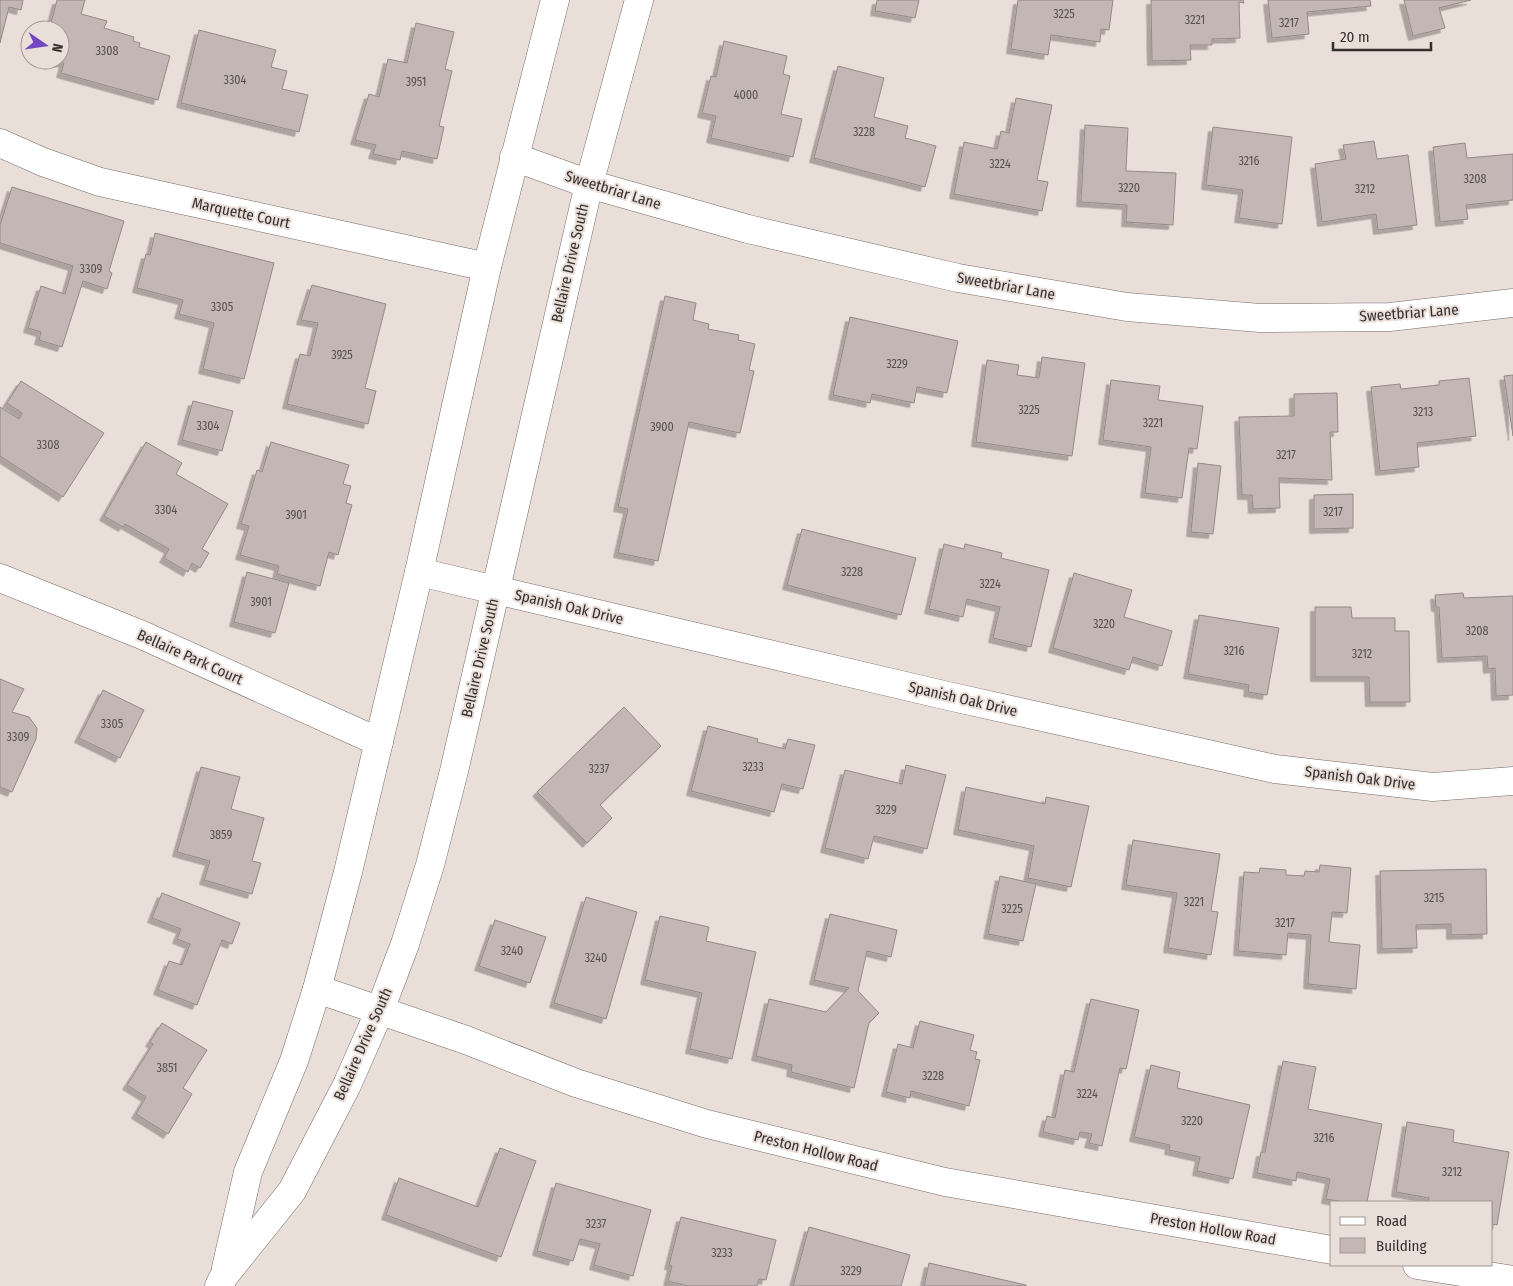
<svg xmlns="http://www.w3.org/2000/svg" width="1513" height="1286" font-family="'Fira Sans Condensed',sans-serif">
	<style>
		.building { fill: #c3b6b5; stroke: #958988; filter: url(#shadow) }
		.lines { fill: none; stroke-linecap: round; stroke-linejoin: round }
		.minor-casing { stroke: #766b67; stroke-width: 29 }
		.secondary-casing { stroke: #766b67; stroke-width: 29 }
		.minor { stroke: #fff; stroke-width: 28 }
		.secondary { stroke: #fff; stroke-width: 28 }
		.labels { text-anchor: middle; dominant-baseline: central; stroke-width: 4; stroke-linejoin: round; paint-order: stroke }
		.number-label { font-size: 12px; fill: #57514f }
		.street-label { font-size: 15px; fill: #332f2d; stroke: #eaded9 }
	</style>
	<defs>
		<filter id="shadow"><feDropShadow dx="-4.5" dy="4.5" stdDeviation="0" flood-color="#0004"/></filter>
	</defs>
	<rect width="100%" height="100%" fill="#eaded9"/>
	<g class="building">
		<path d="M0 0H23L21 10 9 7 0 43Z"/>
		<path d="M57 0H85L81 14 107 21 104 28 134 37 133 41 140 43 139 47 170 56 158 100 61 73 64 63 53 60H60V30H49Z"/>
		<path d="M877 0H919L915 18 875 11Z"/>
		<path d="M1018 0H1113L1109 30 1101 29 1100 42 1051 35 1048 55 1011 49Z"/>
		<path d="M1151 0H1243L1244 3 1239 2 1240 38 1212 39V45H1190L1191 60 1152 61Z"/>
		<path d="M1268 0H1370L1371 6 1307 12 1309 34 1272 38Z"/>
		<path d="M1404 0H1471L1439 8 1445 28 1413 36Z"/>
		<path d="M416 23 454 32 445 69 452 71 439 126 444 127 437 159 402 151 400 160 373 154 376 145 355 140 369 94 379 97 388 59 407 63Z"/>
		<path d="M199 30 276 50 271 67 287 71 282 89 308 95 299 132 181 103Z"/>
		<path d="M724 41 787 56 783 74 790 76 781 114 802 119 793 157 711 138 716 116 702 113 711 76 716 77Z"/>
		<path d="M838 66 884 78 874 117 908 126 905 138 936 146 925 187 814 158Z"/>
		<path d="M1016 98 1052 105 1037 180 1048 182 1042 211 954 194 964 142 997 149 1001 131 1009 133Z"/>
		<path d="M1085 125 1128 128 1126 171 1176 173 1173 225 1126 222 1127 205 1081 202Z"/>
		<path d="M1213 127 1292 137 1282 224 1239 218 1243 190 1206 185Z"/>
		<path d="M1374 141 1377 159 1408 155 1417 225 1378 230 1376 214 1322 222 1315 164 1346 159 1343 145Z"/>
		<path d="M1465 143 1467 158 1513 154V200L1466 205 1468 219 1440 222 1433 147Z"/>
		<path d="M12 187 124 221 109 271 112 273 107 289 83 281 62 347 39 340 41 332 28 328 41 286 65 294 73 266 0 243V225Z"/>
		<path d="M155 233 274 263 244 379 203 369 214 323 179 314 183 300 137 288 146 254 150 255Z"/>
		<path d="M312 285 386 304 365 388 376 391 368 424 287 404 300 354 310 356 318 323 301 320Z"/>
		<path d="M665 296 696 303 693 320 709 324 708 329 739 335 738 340 755 344 749 370 754 371 740 433 689 422 658 561 618 553 628 509 618 507Z"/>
		<path d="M850 317 958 341 947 393 917 387 914 403 872 394 870 403 833 395Z"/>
		<path d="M1042 357 1085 363 1072 456 976 442 987 360 1019 365 1017 375 1039 378Z"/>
		<path d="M1513 375V436L1504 376Z"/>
		<path d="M1469 378 1476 436 1417 443 1419 467 1380 471 1371 387 1400 384 1401 389 1439 385V381Z"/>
		<path d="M1111 380 1160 386 1158 400 1203 406 1197 449 1189 448 1182 498 1145 493 1151 447 1103 440Z"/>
		<path d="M21 381 104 433 63 497 0 456V407L19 419 22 413 7 403Z"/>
		<path d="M1337 393 1338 432H1330L1332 480 1279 478 1280 508 1253 509 1252 495H1242L1239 417 1294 416V394Z"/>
		<path d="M193 401 233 411 222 451 182 440Z"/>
		<path d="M146 442 182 463 176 474 228 504 202 549 209 553 200 568 192 563 188 572 164 558 169 549 125 524 123 527 104 516Z"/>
		<path d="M271 442 349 465 343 484 351 486 346 503 352 505 338 555 329 552 320 586 277 574 279 566 240 555 249 526 241 524 257 470 262 472Z"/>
		<path d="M1198 463 1221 466 1213 534 1191 532Z"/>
		<path d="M1353 494V528L1314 529V495Z"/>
		<path d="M802 529 916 558 901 615 787 585Z"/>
		<path d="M944 544 964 549 965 544 1002 553 1001 558 1049 570 1031 647 993 638 1000 607 967 599 963 617 929 609Z"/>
		<path d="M247 572 289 583 275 633 234 622Z"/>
		<path d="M1074 573 1132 590 1124 617 1172 631 1162 666 1133 657 1129 670 1053 648Z"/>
		<path d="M1463 593 1464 598 1513 596V695L1496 696 1495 668 1488 669 1487 656 1442 658 1439 607H1436L1435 595Z"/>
		<path d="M1315 607H1351L1352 618H1395V631H1409L1410 702H1370L1369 677H1315Z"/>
		<path d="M1199 615 1279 628 1267 695 1248 692 1249 685 1188 674Z"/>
		<path d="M0 679 24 689 12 712 29 717 37 728 36 739 12 792 0 787Z"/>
		<path d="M103 690 144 710 120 758 79 738Z"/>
		<path d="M624 707 661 746 600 805 612 818 587 843 537 792Z"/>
		<path d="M708 726 758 739 757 742 785 749 788 739 815 745 803 789 782 784 774 812 691 791Z"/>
		<path d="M906 765 946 775 927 849 874 836 868 859 825 848 845 770 902 784Z"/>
		<path d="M201 767 240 777 231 809 264 818 252 861 261 863 252 894 204 880 210 861 177 852Z"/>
		<path d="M966 787 1045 804 1046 797 1089 806 1071 887 1028 878 1034 846 958 830Z"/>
		<path d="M1133 840 1220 854 1211 911 1218 912 1211 955 1168 948 1177 893 1126 885Z"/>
		<path d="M1320 865 1351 868 1347 913 1332 912 1329 942 1360 945 1356 989 1308 984 1311 935 1288 933 1286 955 1238 951 1244 872 1259 873 1260 868 1286 870V875L1304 876 1305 871 1319 872Z"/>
		<path d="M1486 869 1487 934 1451 935V924L1416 925 1417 948 1382 949 1380 871Z"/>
		<path d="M1000 876 1036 884 1023 941 988 934Z"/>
		<path d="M162 893 240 923 232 944 222 940 197 1005 158 990 169 961 182 965 190 944 177 939 181 929 152 918Z"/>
		<path d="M586 897 637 912 606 1019 554 1003Z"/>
		<path d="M830 914 897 930 891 957 867 951 858 991 879 1013 869 1023 854 1088 791 1072 792 1065 756 1056 769 999 826 1012 849 988 814 980Z"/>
		<path d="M660 916 709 927 706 941 756 952 732 1059 690 1049 702 993 645 980Z"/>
		<path d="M495 920 546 937 530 983 479 966Z"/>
		<path d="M1091 999 1139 1010 1126 1069 1120 1068 1102 1146 1089 1143 1092 1134 1080 1132 1078 1140 1043 1132 1047 1116 1055 1118 1065 1070 1074 1072Z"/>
		<path d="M920 1021 974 1035 970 1050 977 1052 975 1059 980 1060 969 1106 911 1091 910 1098 886 1092 898 1044 913 1048Z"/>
		<path d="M162 1023 207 1050 183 1088 192 1094 168 1134 136 1114 146 1097 127 1085 153 1044 150 1042Z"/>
		<path d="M1283 1061 1316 1067 1308 1109 1382 1124 1367 1202H1343L1326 1199 1330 1179 1297 1172 1296 1181 1257 1173 1261 1152H1265Z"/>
		<path d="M1151 1065 1180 1072 1177 1088 1250 1105 1233 1179 1197 1171 1200 1157 1169 1150 1170 1145 1134 1137Z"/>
		<path d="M1407 1122 1454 1130 1453 1142 1509 1152 1497 1225 1492 1224V1202H1428L1429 1198 1396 1192Z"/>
		<path d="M500 1148 536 1161 501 1257 386 1215 399 1178 478 1207Z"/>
		<path d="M556 1183 651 1210 633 1276 594 1265 600 1244 580 1239 573 1261 537 1251Z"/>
		<path d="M681 1217 776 1240 766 1280 759 1279 757 1286H688L668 1281 672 1266 669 1265Z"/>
		<path d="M809 1227 910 1255 901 1286H793Z"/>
		<path d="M929 1263 1026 1285V1286H924Z"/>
	</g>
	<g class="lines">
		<defs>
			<g id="minor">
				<path d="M0 143 43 162 100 182 487 267"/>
				<path d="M514 157 589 184 748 229 958 278 1127 307 1260 318 1390 317 1513 303"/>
				<path d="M419 572 948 696 1275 769 1433 787 1513 781"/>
				<path d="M0 578 142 635 379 742"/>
				<path d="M317 989 466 1040 576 1083 707 1124 945 1182 1332 1250"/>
				<path d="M1417 1265 1513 1280"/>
			</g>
			<g id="secondary">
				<path d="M226 1268 248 1172 294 1061 317 989 348 872 419 572 487 267 555 0"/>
				<path d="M219 1286 224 1276 292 1191 347 1085 380 1010 405 944 430 865 454 771 589 184 639 0"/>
			</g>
		</defs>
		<use href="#minor" class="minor-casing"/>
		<use href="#secondary" class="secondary-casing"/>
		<use href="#minor" class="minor"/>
		<use href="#secondary" class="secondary"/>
	</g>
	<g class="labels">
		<g class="number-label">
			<text x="1064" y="14">3225</text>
			<text x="1195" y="20">3221</text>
			<text x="1289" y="23">3217</text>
			<text x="107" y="51">3308</text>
			<text x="235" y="80">3304</text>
			<text x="416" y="82">3951</text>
			<text x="746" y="95">4000</text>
			<text x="864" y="132">3228</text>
			<text x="1249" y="161">3216</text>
			<text x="1000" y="164">3224</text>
			<text x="1475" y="179">3208</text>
			<text x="1129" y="188">3220</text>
			<text x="1365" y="189">3212</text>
			<text x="91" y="269">3309</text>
			<text x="222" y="307">3305</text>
			<text x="342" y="355">3925</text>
			<text x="897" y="364">3229</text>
			<text x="1029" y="410">3225</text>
			<text x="1423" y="412">3213</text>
			<text x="1153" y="423">3221</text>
			<text x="208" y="426">3304</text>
			<text x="662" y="427">3900</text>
			<text x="48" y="445">3308</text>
			<text x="1286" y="455">3217</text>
			<text x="166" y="510">3304</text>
			<text x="1333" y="512">3217</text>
			<text x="296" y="515">3901</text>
			<text x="852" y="572">3228</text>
			<text x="990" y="584">3224</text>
			<text x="261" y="602">3901</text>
			<text x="1104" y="624">3220</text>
			<text x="1477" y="631">3208</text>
			<text x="1234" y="651">3216</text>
			<text x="1362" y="654">3212</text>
			<text x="112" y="724">3305</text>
			<text x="18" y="737">3309</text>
			<text x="753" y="767">3233</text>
			<text x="599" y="769">3237</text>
			<text x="886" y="810">3229</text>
			<text x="221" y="835">3859</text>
			<text x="1434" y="898">3215</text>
			<text x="1194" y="902">3221</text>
			<text x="1012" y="909">3225</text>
			<text x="1285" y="923">3217</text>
			<text x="512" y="951">3240</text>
			<text x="596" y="958">3240</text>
			<text x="167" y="1068">3851</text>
			<text x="933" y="1076">3228</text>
			<text x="1087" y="1094">3224</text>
			<text x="1192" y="1121">3220</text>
			<text x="1324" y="1138">3216</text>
			<text x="1452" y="1172">3212</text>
			<text x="596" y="1224">3237</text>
			<text x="722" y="1253">3233</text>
			<text x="851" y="1271">3229</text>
		</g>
		<g class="street-label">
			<text transform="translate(613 190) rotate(17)">Sweetbriar Lane</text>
			<text transform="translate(241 213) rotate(12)">Marquette Court</text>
			<text transform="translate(570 263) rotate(-77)">Bellaire Drive South</text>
			<text transform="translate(1006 286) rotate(10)">Sweetbriar Lane</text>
			<text transform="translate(1409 313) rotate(-4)">Sweetbriar Lane</text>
			<text transform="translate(569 607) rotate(13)">Spanish Oak Drive</text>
			<text transform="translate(190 657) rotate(24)">Bellaire Park Court</text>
			<text transform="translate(480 658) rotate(-77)">Bellaire Drive South</text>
			<text transform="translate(963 699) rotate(13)">Spanish Oak Drive</text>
			<text transform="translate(1360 778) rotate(7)">Spanish Oak Drive</text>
			<text transform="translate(363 1044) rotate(-66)">Bellaire Drive South</text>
			<text transform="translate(816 1151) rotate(14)">Preston Hollow Road</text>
			<text transform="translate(1213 1229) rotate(10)">Preston Hollow Road</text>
		</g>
	</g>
	<rect x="1330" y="1201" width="162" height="65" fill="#eaded9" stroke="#a19894"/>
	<rect x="1340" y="1217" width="25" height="8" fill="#ffffff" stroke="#a19894"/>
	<text x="1376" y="1226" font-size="15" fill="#332f2d">Road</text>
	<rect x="1340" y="1238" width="25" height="15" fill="#c3b6b5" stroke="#a19894"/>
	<text x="1376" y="1251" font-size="15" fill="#332f2d">Building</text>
	<g transform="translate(45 45) rotate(103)"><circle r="24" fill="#eaded9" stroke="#a19894"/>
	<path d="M0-4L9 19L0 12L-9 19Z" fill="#7347c0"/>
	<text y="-8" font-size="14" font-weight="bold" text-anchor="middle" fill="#332f2d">N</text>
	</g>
	<path d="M1333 42v8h98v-8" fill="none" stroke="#332f2d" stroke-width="2.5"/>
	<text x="1340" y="42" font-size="15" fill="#332f2d" stroke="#eaded9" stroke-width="4" paint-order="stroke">20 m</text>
</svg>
